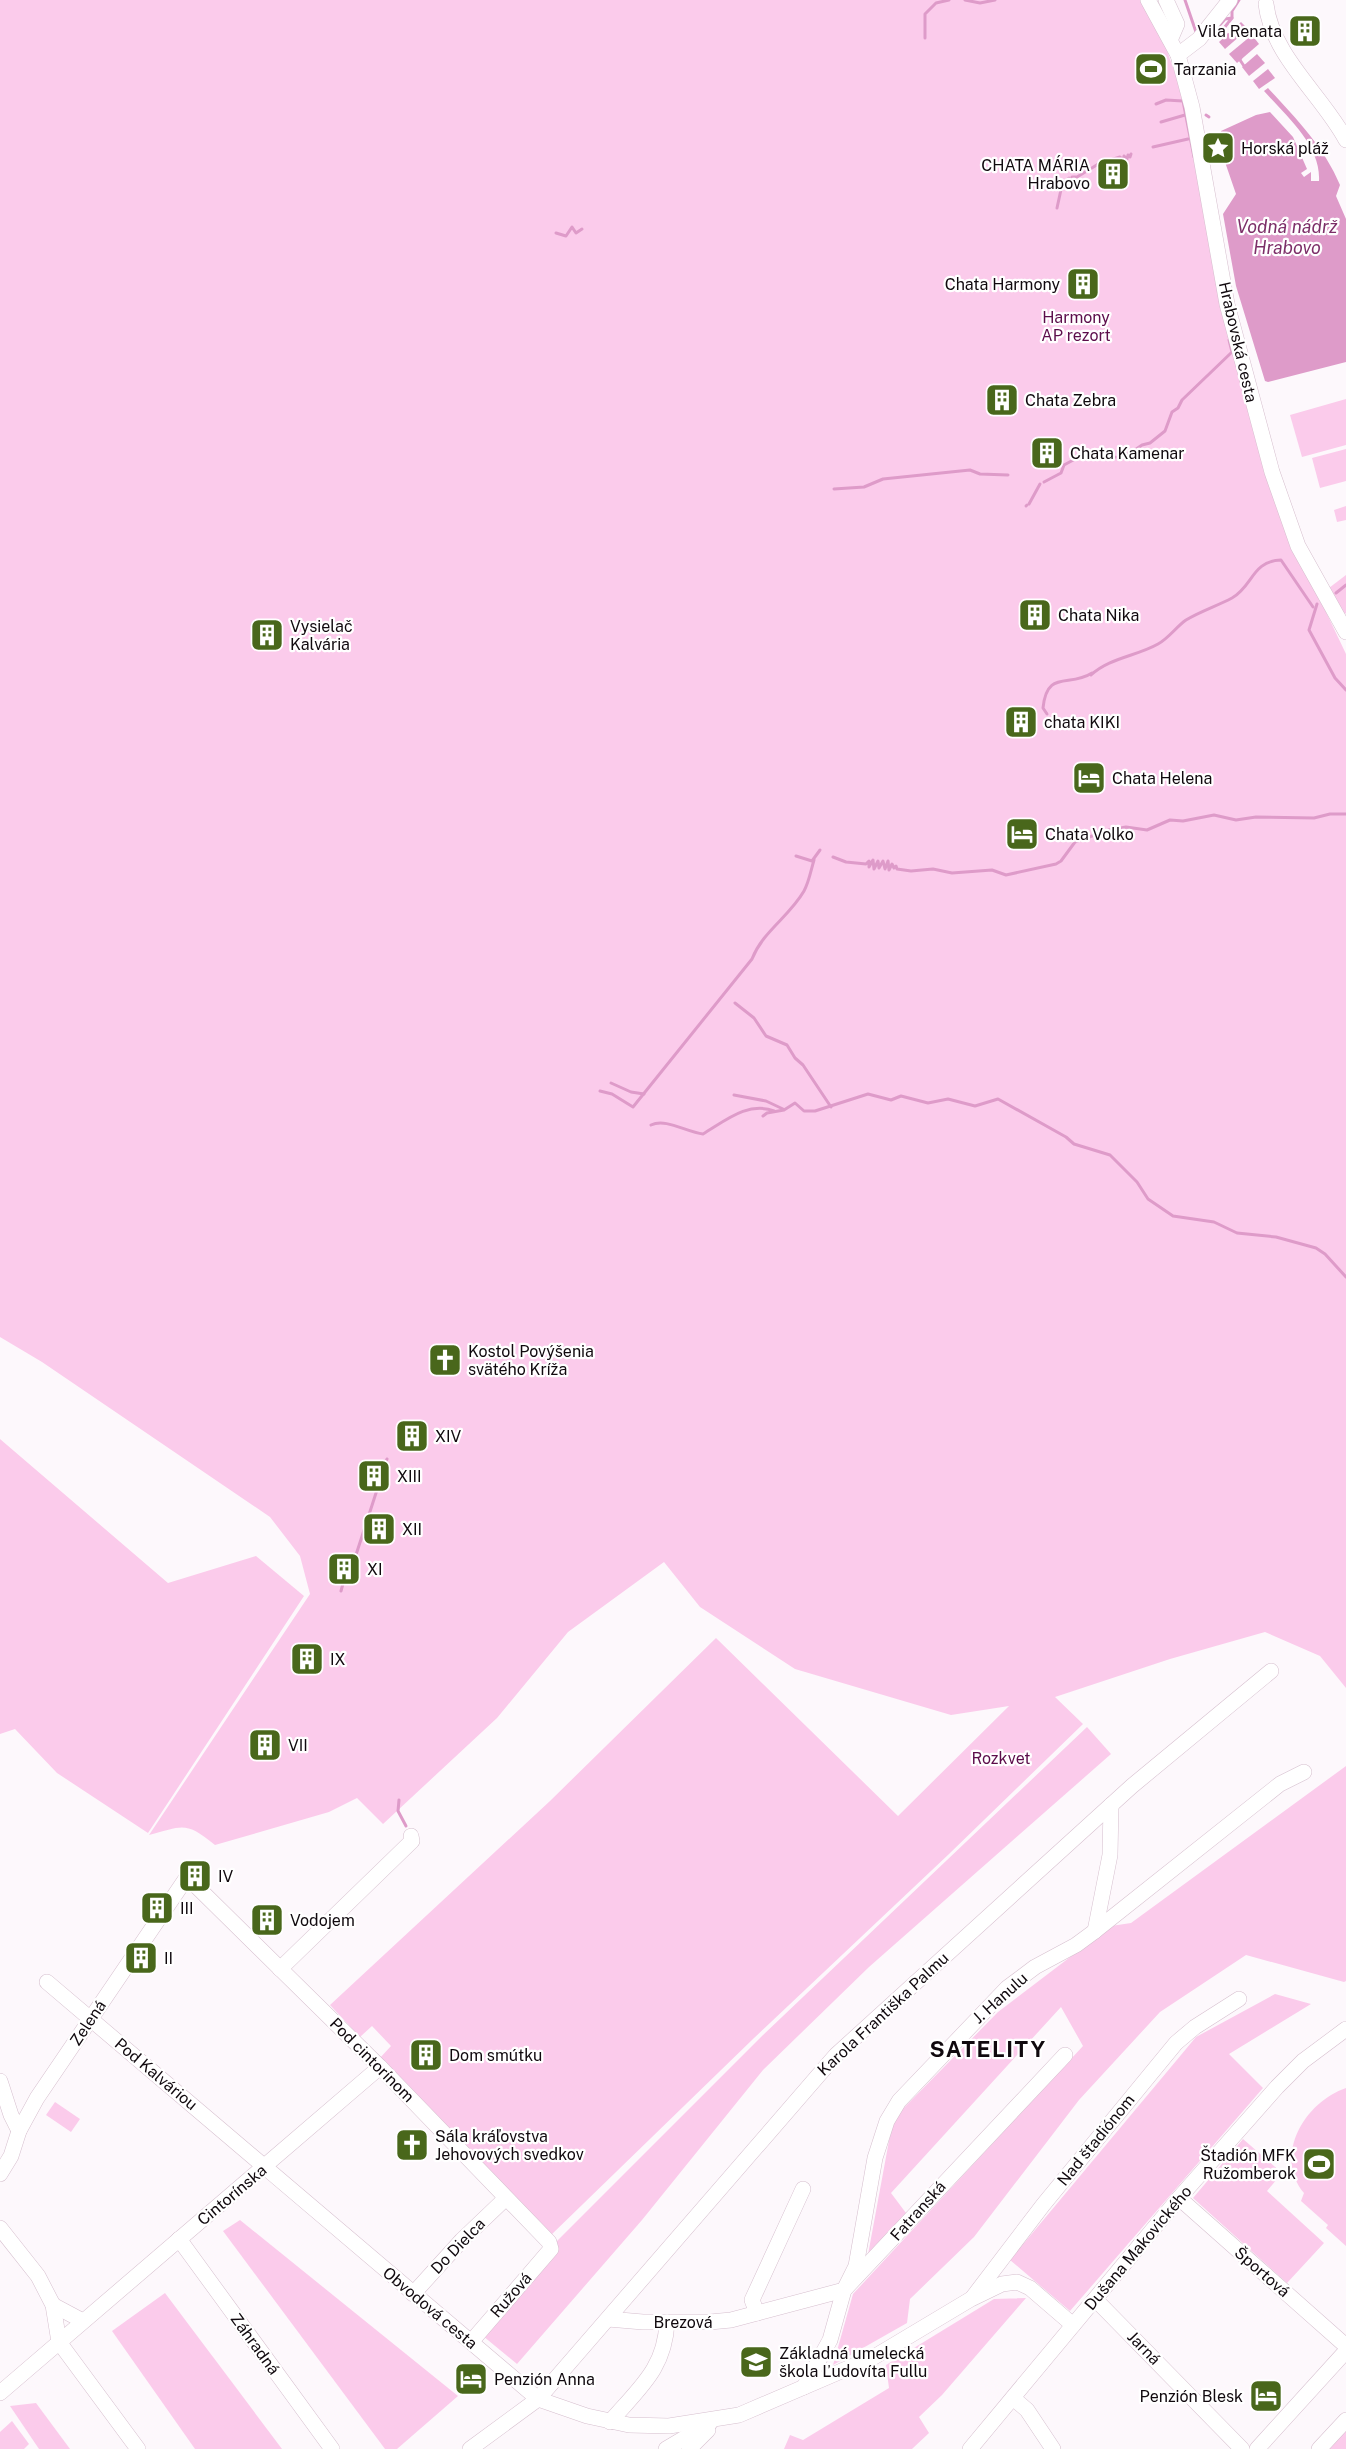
<svg xmlns="http://www.w3.org/2000/svg" width="1346" height="2449" font-family="'Public Sans',sans-serif">
	<style>
		.green { fill: #fbcbeb }
		.water { fill: #de9bc9 }
		.lines { fill: none; stroke-linecap: round; stroke-linejoin: round }
		.stream { stroke: #de9bc9; stroke-width: 3 }
		.minor-casing { stroke: #d6bfce; stroke-width: 16 }
		.minor { stroke: #fff; stroke-width: 15 }
		.labels { text-anchor: middle; dominant-baseline: central; stroke-width: 4.5; stroke-linejoin: round; paint-order: stroke }
		.poi-label { font-size: 16px; fill: #10090e; stroke: #fff; text-anchor: start }
		.park-label { font-size: 16px; fill: #5c0d4b; stroke: #fff }
		.street-label { font-size: 16px; fill: #10090e; stroke: #fff }
		.water-label { font-size: 18px; font-style: italic; fill: #7c2e68; stroke: #fff }
		.district-label { font-size: 22px; font-weight: bold; letter-spacing: 1.5px; fill: #10090e; stroke: #fff }
	</style>
	<rect width="100%" height="100%" fill="#fdf8fc"/>
	<g class="green">
		<path d="M0 0H1140L1166 48 1188 109 1220 292 1242 390 1287 530 1346 654V1688L1320 1656 1265 1632 1170 1659 1055 1697 1083 1724 949 1854 753 2039 549 2237 379 2059 391 2046 372 2026 360 2037 330 2005 550 1801 716 1638 898 1816 1009 1706 951 1715 795 1669 700 1607 664 1562 568 1632 497 1718 383 1824 357 1798 329 1812 215 1845C185 1821 184 1826 149 1835L310 1594 300 1556 270 1517 42 1362 0 1337Z"/>
		<path d="M1346 399V445L1302 457 1290 415Z"/>
		<path d="M1346 449V481L1320 488 1312 458Z"/>
		<path d="M1346 506V520L1337 522 1334 510Z"/>
		<path d="M1346 575V613L1343 616 1325 591Z"/>
		<path d="M0 1439 168 1583 256 1556 304 1596 148 1833 57 1773 15 1729 0 1734Z"/>
		<path d="M1087 1727 1111 1754 869 1967 763 2070 642 2220 517 2364 483 2336 554 2244 762 2036Z"/>
		<path d="M1346 1766V1981L1344 1982 1246 1955 1160 2012 1079 2100 974 2237 910 2299 907 2323 833 2365 853 2294 1083 2046 1061 2007 891 2193 906 2213 867 2260 893 2119 998 2012 1111 1926 1131 1923Z"/>
		<path d="M1275 1994 1311 2004 1229 2054 1263 2088 1070 2311 1010 2260 1196 2037Z"/>
		<path d="M1346 2088V2246L1326 2228 1328 2225 1301 2201 1304 2193C1273 2155 1305 2102 1346 2088Z"/>
		<path d="M55 2102 80 2119 71 2132 46 2115Z"/>
		<path d="M1243 2139 1282 2173 1267 2191 1324 2243 1287 2283 1193 2198Z"/>
		<path d="M240 2220 458 2396 397 2449H385L223 2231Z"/>
		<path d="M165 2293 282 2449H195L112 2331Z"/>
		<path d="M1026 2298 942 2395 919 2417 929 2433 912 2449H784L790 2435 803 2440 889 2388 886 2365 994 2299Z"/>
		<path d="M36 2403 70 2449H39L10 2406Z"/>
		<path d="M1346 2415V2449H1317Z"/>
		<path d="M12 2421 29 2444 24 2449H0V2432Z"/>
	</g>
	<g class="water">
		<path d="M1241 22 1248 29 1225 49 1219 42Z"/>
		<path d="M1252 35 1259 44 1237 63 1229 54Z"/>
		<path d="M1257 54 1265 63 1249 76 1242 67Z"/>
		<path d="M1268 69 1275 78 1259 89 1253 81Z"/>
		<path d="M1268 88C1295 117 1325 148 1340 185L1336 196 1346 219V362L1268 382 1265 381 1236 286 1223 214 1236 194 1226 165 1221 131 1256 115 1270 112 1293 137 1307 169 1301 173 1304 177 1311 172V181H1319C1321 145 1286 116 1264 91Z"/>
	</g>
	<g class="lines">
		<g class="stream">
			<path d="M965 0 980 3 995 0"/>
			<path d="M1185 0 1196 32"/>
			<path d="M1232 18V11L1239 0"/>
			<path d="M1218 27 1225 19 1232 18 1224 28 1226 35H1229"/>
			<path d="M925 38V14L936 3 949 0"/>
			<path d="M1241 57 1240 60 1244 66H1248"/>
			<path d="M1156 104 1166 100 1183 101 1194 157"/>
			<path d="M1206 115 1209 117"/>
			<path d="M1161 122 1185 115"/>
			<path d="M1153 147 1188 139"/>
			<path d="M1072 177H1077L1100 163 1120 157 1123 160 1124 156 1127 159 1128 155 1130 157 1131 154"/>
			<path d="M1057 208 1062 185 1069 178"/>
			<path d="M556 233 566 236 572 227 576 233 582 229"/>
			<path d="M1044 482 1061 473 1064 465 1077 458 1119 457 1132 452 1142 445 1150 443 1165 431 1172 412 1178 408 1182 400 1232 352 1229 340"/>
			<path d="M834 489 864 487 883 479 970 470 980 474 1008 475"/>
			<path d="M1029 504 1040 484"/>
			<path d="M1026 506 1027 505"/>
			<path d="M1336 593 1346 585"/>
			<path d="M1317 604 1309 630 1335 678 1346 690"/>
			<path d="M1091 675C1109 658 1137 656 1158 644 1169 638 1176 627 1186 620 1201 611 1217 606 1232 598 1253 586 1252 561 1281 560L1313 607"/>
			<path d="M1047 714 1043 708C1047 669 1069 688 1092 673"/>
			<path d="M796 856 812 861 820 850"/>
			<path d="M833 857 846 862 866 864 869 861V867L873 860 874 869 878 861 879 868 883 861 885 869 888 861 889 870 892 864 894 868 896 866 897 869 911 871 933 869 952 873 992 870 1006 875 1056 864 1061 861 1075 842 1109 830 1126 827 1147 830 1170 820 1183 821 1214 815 1236 820 1256 817 1314 818 1330 814H1346"/>
			<path d="M735 1003 754 1018 766 1036 787 1045 795 1058 803 1065 831 1107"/>
			<path d="M611 1083 631 1092 644 1094"/>
			<path d="M600 1091 612 1094 633 1107 752 959C763 931 789 917 804 891 809 882 811 870 814 860"/>
			<path d="M734 1095 766 1101 783 1109"/>
			<path d="M763 1116 767 1113 784 1110 795 1103 804 1111H815L868 1094 891 1100 901 1096 928 1103 948 1099 975 1106 998 1099 1066 1137 1074 1144 1110 1155 1137 1182 1148 1199 1173 1216 1214 1222 1237 1233 1276 1237 1316 1248 1325 1254 1346 1277"/>
			<path d="M651 1125C666 1118 686 1132 703 1134 725 1121 748 1101 774 1111"/>
			<path d="M341 1591 345 1576 354 1561 387 1459"/>
			<path d="M399 1800 398 1811 406 1826"/>
		</g>
		<defs>
			<g id="minor">
				<path d="M1148 0 1178 55 1192 107 1227 304 1272 472 1298 546 1346 632"/>
				<path d="M1166 0 1177 24 1171 38"/>
				<path d="M1266 4C1272 56 1322 95 1346 140"/>
				<path d="M1178 55 1199 39 1230 0"/>
				<path d="M1095 1931 1110 1855 1111 1805"/>
				<path d="M280 1969 412 1841 411 1836"/>
				<path d="M47 1982 538 2399 587 2416 629 2425 669 2426 739 2415 874 2357 971 2299 1002 2284 1017 2282 1030 2288 1073 2325"/>
				<path d="M0 2081 11 2115 19 2131"/>
				<path d="M0 2174 11 2156 19 2131 37 2098 187 1877 380 2067 549 2242 551 2249 471 2342"/>
				<path d="M1179 2198 1346 2346"/>
				<path d="M0 2228 38 2276 53 2305 59 2342 138 2449"/>
				<path d="M179 2239 332 2449"/>
				<path d="M413 2294 462 2240 505 2199"/>
				<path d="M973 2297 1043 2205 1176 2043 1195 2027 1239 1999"/>
				<path d="M1095 2299 1242 2449"/>
				<path d="M53 2305 83 2321"/>
				<path d="M757 2313 752 2300 803 2189"/>
				<path d="M608 2319 643 2322H710L731 2320 844 2290 856 2266 875 2158 887 2121 899 2101 1007 1988 1035 1967 1076 1945 1095 1931 1280 1784 1304 1772"/>
				<path d="M804 2387 830 2340 844 2290 1065 2055"/>
				<path d="M0 2393 380 2067"/>
				<path d="M1013 2398 1027 2410 1053 2449"/>
				<path d="M610 2422C639 2388 665 2369 667 2322"/>
				<path d="M470 2449 538 2399 836 2055 1132 1786 1271 1671"/>
				<path d="M666 2449 710 2423"/>
				<path d="M689 2449 708 2430"/>
				<path d="M970 2449 1179 2198 1277 2087 1303 2061 1346 2029"/>
				<path d="M1257 2449 1346 2351"/>
				<path d="M1319 2449 1346 2420"/>
			</g>
		</defs>
		<use href="#minor" class="minor-casing"/>
		<use href="#minor" class="minor"/>
	</g>
	<defs>
		<symbol id="building-square" viewBox="-11 -11 22 22"><rect x="-9" y="-9" width="18" height="18" rx="4" fill="#49671b" stroke="#fff"/><path d="M-4-6H4V6H1V3H-1V6H-4ZM-2.5-4.3h1.7v1.8h-1.7ZM.8-4.3h1.7v1.8H.8ZM-2.5-1h1.7V.8h-1.7ZM.8-1h1.7V.8H.8Z" fill="#fff"/></symbol>
		<symbol id="stadium-square" viewBox="-11 -11 22 22"><rect x="-9" y="-9" width="18" height="18" rx="4" fill="#49671b" stroke="#fff"/><path d="M0-5a6.5 5 0 1 0 0 10a6.5 5 0 1 0 0-10ZM-3.5-1.8h7v3.6h-7Z" fill="#fff"/></symbol>
		<symbol id="sight-square" viewBox="-11 -11 22 22"><rect x="-9" y="-9" width="18" height="18" rx="4" fill="#49671b" stroke="#fff"/><path d="M0-6L1.8-2.2L6-1.7L2.9 1.2L3.7 5.4L0 3.3L-3.7 5.4L-2.9 1.2L-6-1.7L-1.8-2.2Z" fill="#fff"/></symbol>
		<symbol id="hotel-square" viewBox="-11 -11 22 22"><rect x="-9" y="-9" width="18" height="18" rx="4" fill="#49671b" stroke="#fff"/><path d="M-6-4.5h1.5V1H6V5H4.5V3h-9V5H-6ZM-4 0a1.8 1.8 0 1 1 3.6 0ZM.5 0V-2.5h3Q6-2.5 6 0Z" fill="#fff"/></symbol>
		<symbol id="church-square" viewBox="-11 -11 22 22"><rect x="-9" y="-9" width="18" height="18" rx="4" fill="#49671b" stroke="#fff"/><path d="M-1.2-6h2.4v3.5h3.3v2.4h-3.3V6h-2.4V-.1h-3.3v-2.4h3.3Z" fill="#fff"/></symbol>
		<symbol id="school-square" viewBox="-11 -11 22 22"><rect x="-9" y="-9" width="18" height="18" rx="4" fill="#49671b" stroke="#fff"/><path d="M0-5L7-2L0 1L-7-2ZM-4 1L0 2.5L4 1V4Q0 6-4 4Z" fill="#fff"/></symbol>
	</defs>
	<g fill-rule="evenodd">
		<use href="#building-square" x="1286" y="12" width="38" height="38"/>
		<use href="#stadium-square" x="1132" y="50" width="38" height="38"/>
		<use href="#sight-square" x="1199" y="129" width="38" height="38"/>
		<use href="#building-square" x="1094" y="155" width="38" height="38"/>
		<use href="#building-square" x="1064" y="265" width="38" height="38"/>
		<use href="#building-square" x="983" y="381" width="38" height="38"/>
		<use href="#building-square" x="1028" y="434" width="38" height="38"/>
		<use href="#building-square" x="1016" y="596" width="38" height="38"/>
		<use href="#building-square" x="248" y="616" width="38" height="38"/>
		<use href="#building-square" x="1002" y="703" width="38" height="38"/>
		<use href="#hotel-square" x="1070" y="759" width="38" height="38"/>
		<use href="#hotel-square" x="1003" y="815" width="38" height="38"/>
		<use href="#church-square" x="426" y="1341" width="38" height="38"/>
		<use href="#building-square" x="393" y="1417" width="38" height="38"/>
		<use href="#building-square" x="355" y="1457" width="38" height="38"/>
		<use href="#building-square" x="360" y="1510" width="38" height="38"/>
		<use href="#building-square" x="325" y="1550" width="38" height="38"/>
		<use href="#building-square" x="288" y="1640" width="38" height="38"/>
		<use href="#building-square" x="246" y="1726" width="38" height="38"/>
		<use href="#building-square" x="176" y="1857" width="38" height="38"/>
		<use href="#building-square" x="138" y="1889" width="38" height="38"/>
		<use href="#building-square" x="248" y="1901" width="38" height="38"/>
		<use href="#building-square" x="122" y="1939" width="38" height="38"/>
		<use href="#building-square" x="407" y="2036" width="38" height="38"/>
		<use href="#church-square" x="393" y="2126" width="38" height="38"/>
		<use href="#stadium-square" x="1300" y="2145" width="38" height="38"/>
		<use href="#school-square" x="737" y="2343" width="38" height="38"/>
		<use href="#hotel-square" x="452" y="2360" width="38" height="38"/>
		<use href="#hotel-square" x="1247" y="2377" width="38" height="38"/>
	</g>
	<g class="labels">
		<g class="poi-label">
			<text x="1282" y="31" text-anchor="end">Vila Renata</text>
			<text x="1174" y="69">Tarzania</text>
			<text x="1241" y="148">Horská pláž</text>
			<text x="1090" y="165" text-anchor="end">CHATA MÁRIA<tspan x="1090" dy="18">Hrabovo</tspan></text>
			<text x="1060" y="284" text-anchor="end">Chata Harmony</text>
			<text x="1025" y="400">Chata Zebra</text>
			<text x="1070" y="453">Chata Kamenar</text>
			<text x="1058" y="615">Chata Nika</text>
			<text x="290" y="626">Vysielač<tspan x="290" dy="18">Kalvária</tspan></text>
			<text x="1044" y="722">chata KIKI</text>
			<text x="1112" y="778">Chata Helena</text>
			<text x="1045" y="834">Chata Volko</text>
			<text x="468" y="1351">Kostol Povýšenia<tspan x="468" dy="18">svätého Kríža</tspan></text>
			<text x="435" y="1436">XIV</text>
			<text x="397" y="1476">XIII</text>
			<text x="402" y="1529">XII</text>
			<text x="367" y="1569">XI</text>
			<text x="330" y="1659">IX</text>
			<text x="288" y="1745">VII</text>
			<text x="218" y="1876">IV</text>
			<text x="180" y="1908">III</text>
			<text x="290" y="1920">Vodojem</text>
			<text x="164" y="1958">II</text>
			<text x="449" y="2055">Dom smútku</text>
			<text x="435" y="2136">Sála kráľovstva<tspan x="435" dy="18">Jehovových svedkov</tspan></text>
			<text x="1296" y="2155" text-anchor="end">Štadión MFK<tspan x="1296" dy="18">Ružomberok</tspan></text>
			<text x="779" y="2353">Základná umelecká<tspan x="779" dy="18">škola Ľudovíta Fullu</tspan></text>
			<text x="494" y="2379">Penzión Anna</text>
			<text x="1243" y="2396" text-anchor="end">Penzión Blesk</text>
		</g>
		<g class="park-label">
			<text x="1076" y="317">Harmony<tspan x="1076" dy="18">AP rezort</tspan></text>
			<text x="1001" y="1758">Rozkvet</text>
		</g>
		<g class="street-label">
			<text transform="translate(1238 342) rotate(77)">Hrabovská cesta</text>
			<text transform="translate(1000 1998) rotate(-42)">J. Hanulu</text>
			<text transform="translate(883 2014) rotate(-43)">Karola Františka Palmu</text>
			<text transform="translate(88 2023) rotate(-56)">Zelená</text>
			<text transform="translate(372 2060) rotate(45)">Pod cintorínom</text>
			<text transform="translate(156 2074) rotate(40)">Pod Kalváriou</text>
			<text transform="translate(1096 2140) rotate(-51)">Nad štadiónom</text>
			<text transform="translate(232 2195) rotate(-40)">Cintorínska</text>
			<text transform="translate(918 2211) rotate(-48)">Fatranská</text>
			<text transform="translate(458 2246) rotate(-46)">Do Dielca</text>
			<text transform="translate(1138 2248) rotate(-50)">Dušana Makovického</text>
			<text transform="translate(1262 2272) rotate(41)">Športová</text>
			<text transform="translate(511 2295) rotate(-49)">Ružová</text>
			<text transform="translate(430 2308) rotate(40)">Obvodová cesta</text>
			<text x="683" y="2322">Brezová</text>
			<text transform="translate(255 2344) rotate(54)">Záhradná</text>
			<text transform="translate(1144 2348) rotate(46)">Jarná</text>
		</g>
		<g class="water-label">
			<text x="1287" y="226">Vodná nádrž<tspan x="1287" dy="21">Hrabovo</tspan></text>
		</g>
		<g class="district-label">
			<text x="988" y="2049">SATELITY</text>
		</g>
	</g>
</svg>
